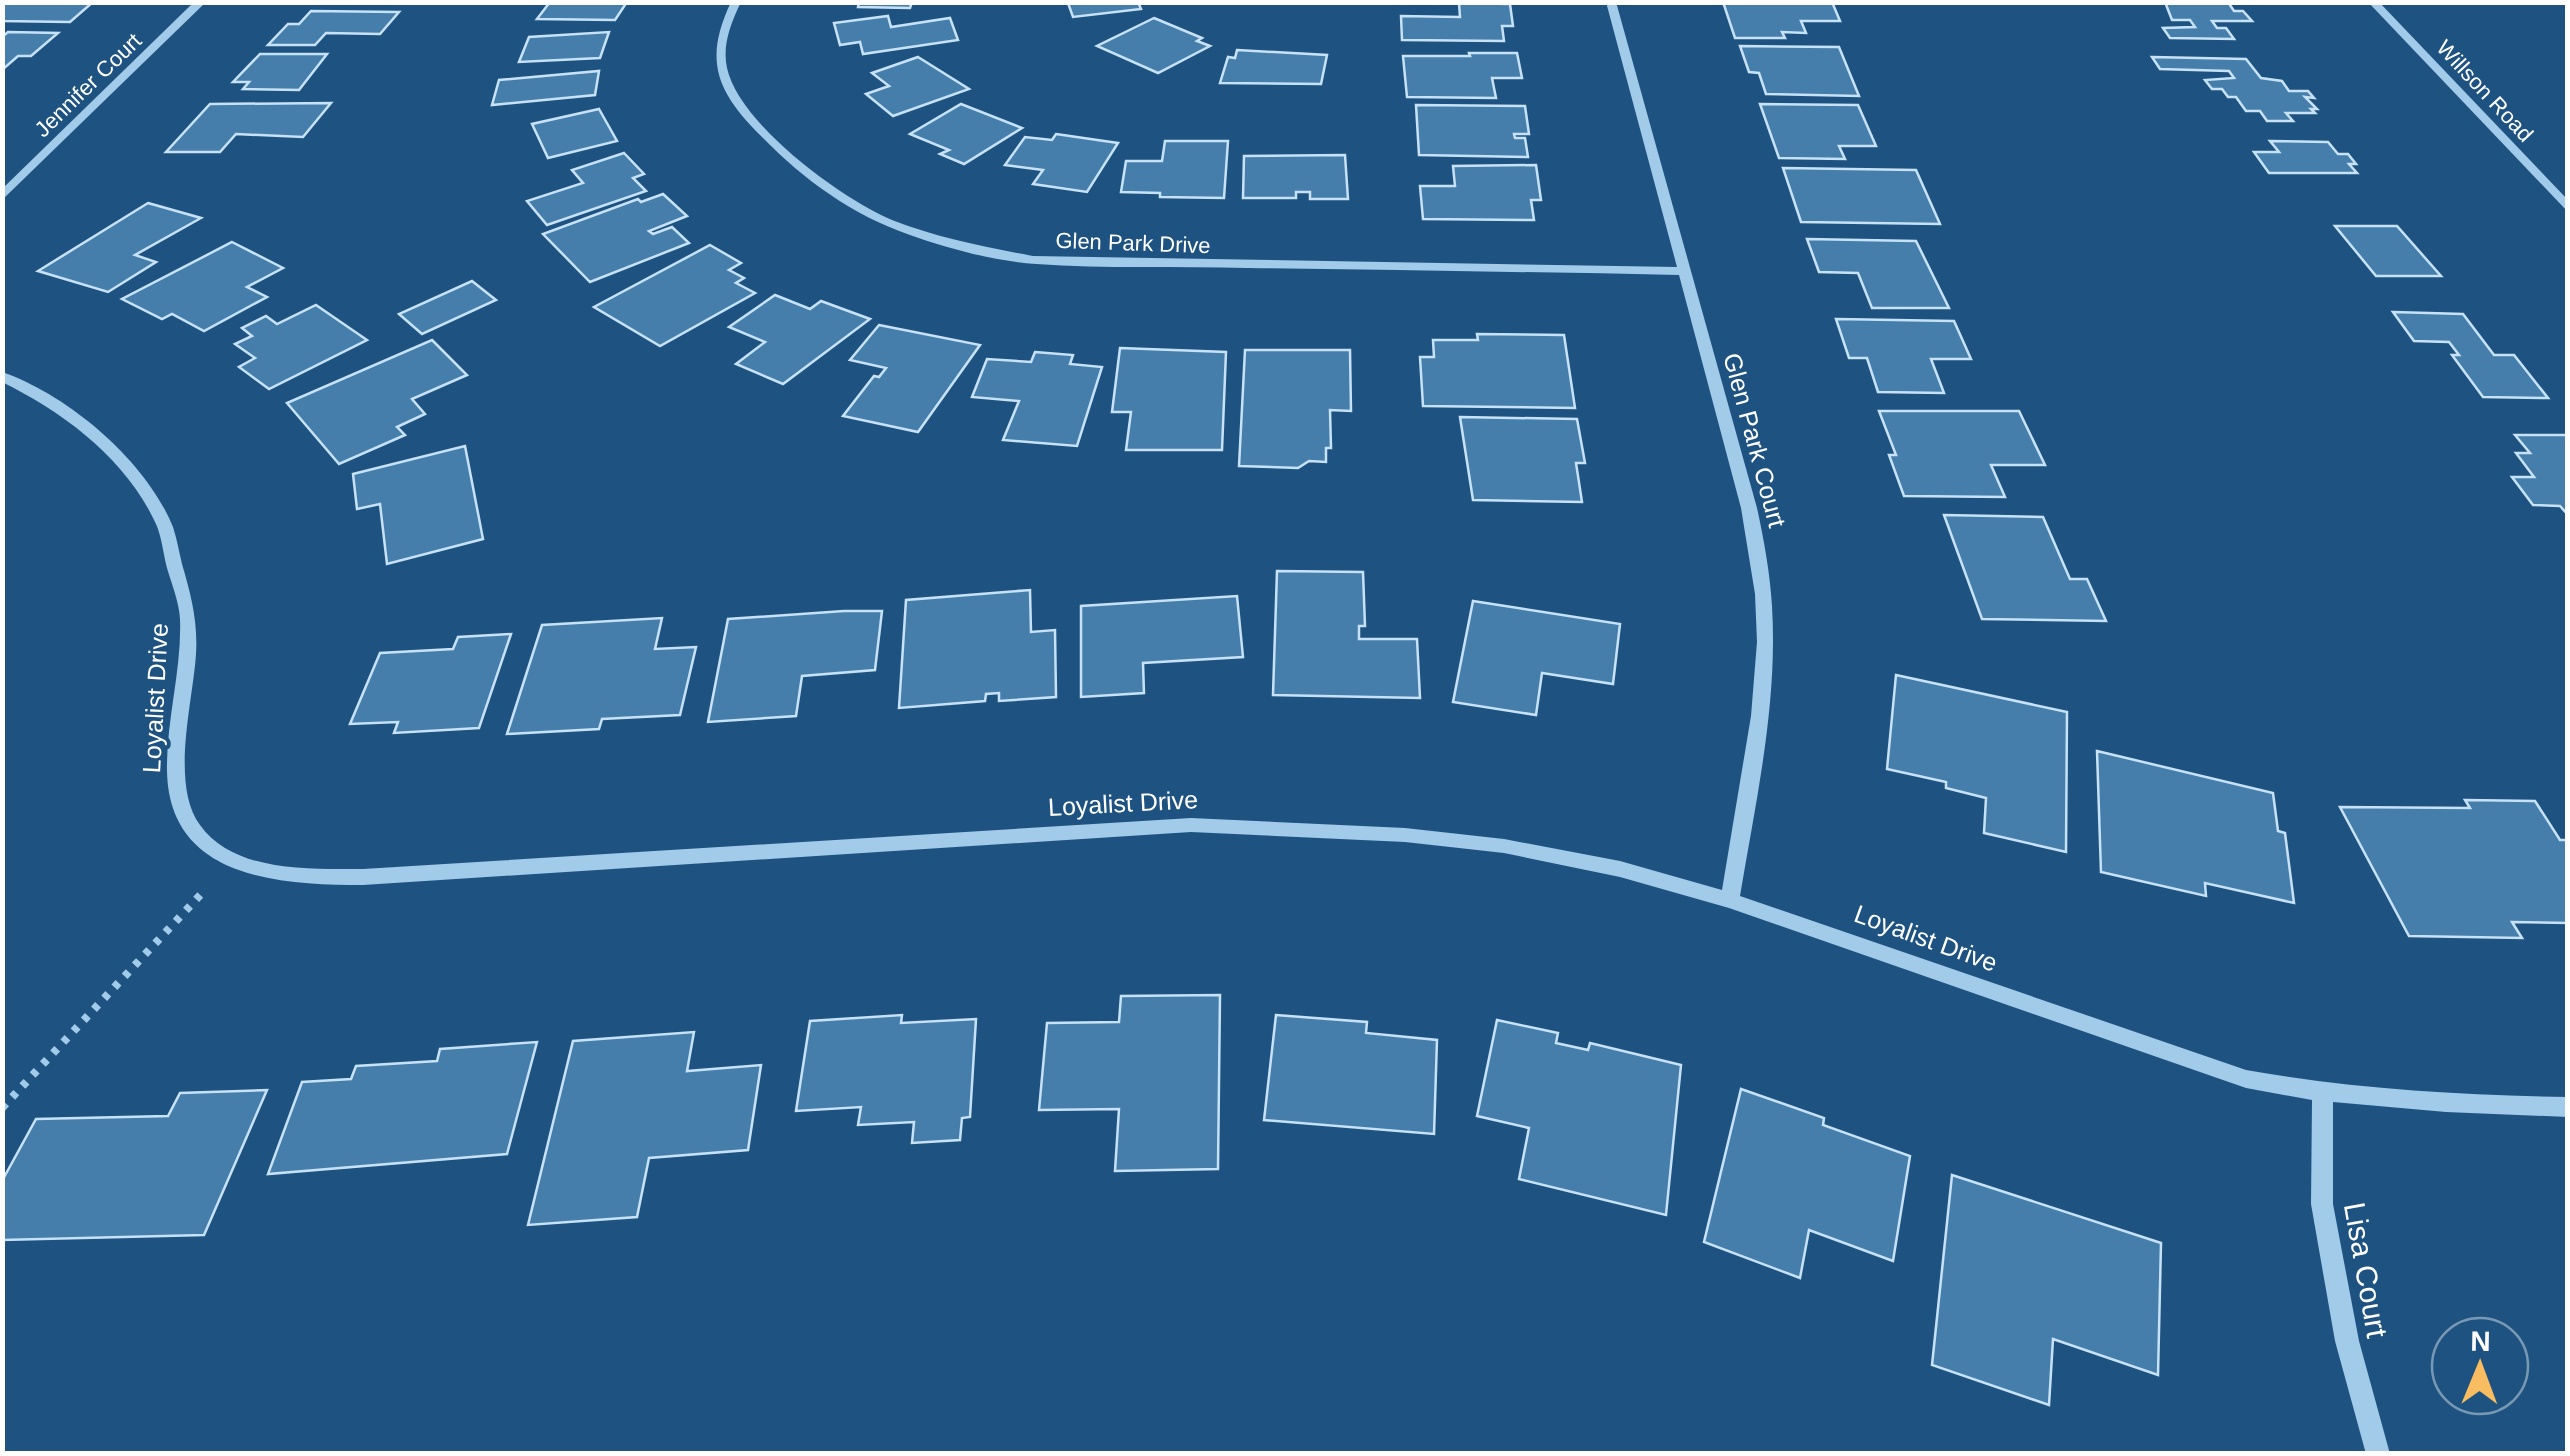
<svg xmlns="http://www.w3.org/2000/svg" width="2570" height="1456" font-family="Helvetica,sans-serif">
	<style>
		.building { fill: #467eab; stroke: #c7e2f7; stroke-width: 2.5 }
		.lines { fill: none; stroke-linecap: round; stroke-linejoin: round }
		.path { stroke: #a2cae9; stroke-width: 8; stroke-dasharray: 6 9; stroke-linecap: butt }
		.minor { fill: #a2cae9; fill-rule: evenodd }
		.labels { text-anchor: middle; dominant-baseline: central; stroke-width: 8; stroke-linejoin: round; paint-order: stroke }
		.far-street-label { font-size: 22px; fill: #fff; stroke: #1e5381 }
		.street-label { font-size: 25px; fill: #fff; stroke: #1e5381 }
		.near-street-label { font-size: 30px; fill: #fff; stroke: #1e5381 }
	</style>
	<rect width="100%" height="100%" fill="#1e5381"/>
	<g class="building">
		<path d="M2 2H93L70 22 2 21Z"/>
		<path d="M550 2H627L615 20 537 19Z"/>
		<path d="M859 2H912L910 8 858 7Z"/>
		<path d="M1138 2 1141 9 1073 17 1068 3Z"/>
		<path d="M1723 2H1832L1840 21H1801L1806 33 1782 32 1785 38H1735Z"/>
		<path d="M2165 2H2228L2234 11H2243L2252 21H2212L2217 28H2226L2234 39 2170 38 2163 28 2195 27 2190 20H2172Z"/>
		<path d="M1459 3 1510 4 1513 26H1502L1504 41 1402 40 1401 16 1460 17Z"/>
		<path d="M311 11 399 12 380 34 326 33 315 45H268L288 24H299Z"/>
		<path d="M888 16 891 27 950 18 958 40 863 54 860 42 840 45 834 23Z"/>
		<path d="M1154 18 1202 38 1197 41 1210 46 1158 73 1097 46Z"/>
		<path d="M8 32 58 33 31 56H18L2 70V37Z"/>
		<path d="M609 32 600 58 519 62 529 37Z"/>
		<path d="M1740 46 1839 47 1859 96 1766 94 1759 73 1749 72Z"/>
		<path d="M1237 50 1327 55 1321 84 1220 83 1228 57 1235 58Z"/>
		<path d="M1469 53H1517L1522 78H1492L1496 98 1407 97 1403 56H1470Z"/>
		<path d="M260 54H327L299 90 243 89 249 82H233Z"/>
		<path d="M918 57 969 89 893 116 866 94 889 86 872 73Z"/>
		<path d="M2152 57 2246 59 2261 78 2282 81 2289 91H2308L2314 98 2305 97 2317 109H2311L2315 113H2286L2293 121H2267L2260 111H2246L2236 97H2228L2222 89H2212L2205 80 2234 78 2229 71 2160 69Z"/>
		<path d="M599 71 595 95 492 105 499 80Z"/>
		<path d="M331 103 303 137 236 134 220 152H166L210 104Z"/>
		<path d="M961 104 1022 128 964 164 940 154 949 150 910 134Z"/>
		<path d="M1760 104 1858 105 1876 146H1839L1845 159 1779 158Z"/>
		<path d="M1416 105 1525 106 1529 134H1514L1515 138H1525L1528 157 1419 155Z"/>
		<path d="M599 109 617 141 548 158 532 124Z"/>
		<path d="M1056 134 1118 143 1087 192 1033 184 1043 170 1005 165 1025 137 1052 140Z"/>
		<path d="M1165 141H1228L1224 198 1160 197V193L1121 192 1126 161H1162Z"/>
		<path d="M2270 141 2328 142 2338 154H2348L2356 164H2349L2357 173H2269L2254 152H2279Z"/>
		<path d="M624 153 644 174 633 178 646 191 547 225 527 201 583 183 572 170Z"/>
		<path d="M1345 155 1348 199H1310V192H1296V198H1243L1244 156Z"/>
		<path d="M1536 165 1541 200H1531L1534 220 1423 219 1420 186H1455L1453 166Z"/>
		<path d="M1783 168 1916 170 1940 224 1801 222Z"/>
		<path d="M663 194 687 216 649 231 653 234 672 227 689 243 590 282 543 234 638 199 641 202Z"/>
		<path d="M148 203 201 218 135 255 156 262 108 292 38 271Z"/>
		<path d="M2335 226H2397L2441 276H2376Z"/>
		<path d="M1807 239 1916 241 1949 308H1872L1858 273 1819 272Z"/>
		<path d="M232 242 283 268 247 287 267 297 204 331 172 314 162 319 122 299Z"/>
		<path d="M710 245 741 263 729 270 744 278 736 283 755 293 660 346 594 307Z"/>
		<path d="M472 281 496 300 422 334 399 314Z"/>
		<path d="M775 295 810 309 821 301 870 319 783 384 736 364 765 342 729 327Z"/>
		<path d="M316 305 367 340 269 389 239 367 255 358 235 344 252 336 242 328 266 316 277 324Z"/>
		<path d="M2393 312 2463 314 2494 355H2514L2548 398 2483 397 2452 355H2459L2449 342 2414 341Z"/>
		<path d="M1836 319 1954 321 1971 359H1931L1944 393 1878 392 1867 358H1849Z"/>
		<path d="M879 325 980 345 918 432 843 416 874 376 879 377 886 368 850 360Z"/>
		<path d="M1477 334 1564 335 1575 408 1423 406 1420 357H1434L1433 340H1478Z"/>
		<path d="M432 340 467 375 412 399 425 414 397 427 405 435 339 464 287 403Z"/>
		<path d="M1120 348 1226 352 1222 450H1126L1131 412H1112Z"/>
		<path d="M1245 350H1350L1351 411 1330 410 1331 448H1326V462L1309 461 1298 468 1239 466Z"/>
		<path d="M1035 352 1073 355 1070 364 1102 367 1077 446 1003 440 1019 401 972 397 987 359 1031 362Z"/>
		<path d="M1879 411H2019L2045 465H1991L2005 497 1904 496 1889 455H1896Z"/>
		<path d="M1460 417 1577 419 1585 463H1576L1582 502 1473 500Z"/>
		<path d="M2515 435H2568V515L2560 506 2533 505 2512 477H2534L2516 453H2530Z"/>
		<path d="M465 446 483 539 387 564 380 504 357 509 353 474Z"/>
		<path d="M1944 515 2043 517 2070 579H2087L2106 621 1982 619Z"/>
		<path d="M1277 571 1363 572 1365 626H1359V639H1417L1420 698 1273 695Z"/>
		<path d="M1030 590 1031 632 1055 630 1056 697 999 701V693L986 694 985 701 899 708 906 600Z"/>
		<path d="M1237 596 1243 657 1143 663 1144 693 1081 697V606Z"/>
		<path d="M1473 601 1620 624 1613 684 1542 673 1536 715 1453 702Z"/>
		<path d="M844 611H882L875 670 802 676 796 716 708 722 728 619Z"/>
		<path d="M662 618 655 649 696 647 680 715 602 719 599 729 507 734 542 625Z"/>
		<path d="M511 634 479 728 394 733 398 722 350 724 380 653 453 649 458 637Z"/>
		<path d="M1896 675 2067 712 2066 852 1984 833 1986 798 1946 788V782L1887 769Z"/>
		<path d="M2097 751 2273 793 2278 831 2285 833 2294 903 2205 883 2206 896 2101 872Z"/>
		<path d="M2465 800 2535 801 2560 840H2568V923L2512 922 2522 938 2409 936 2340 807 2470 808Z"/>
		<path d="M1220 995 1218 1169 1115 1171 1119 1109 1039 1110 1047 1023 1119 1022 1121 996Z"/>
		<path d="M902 1015 901 1023 976 1019 970 1117 962 1118 960 1140 912 1143 914 1122 858 1125 861 1107 796 1111 810 1021Z"/>
		<path d="M1276 1015 1367 1022 1366 1033 1437 1040 1434 1134 1264 1120Z"/>
		<path d="M1497 1020 1558 1033 1556 1043 1588 1050 1590 1043 1681 1065 1666 1215 1519 1179 1529 1128 1477 1116Z"/>
		<path d="M694 1032 687 1071 761 1065 748 1150 649 1158 637 1217 528 1225 573 1041Z"/>
		<path d="M537 1042 507 1154 268 1174 302 1082 351 1079 356 1066 437 1061 440 1049Z"/>
		<path d="M1741 1089 1824 1118 1823 1125 1910 1156 1893 1261 1809 1230 1800 1278 1704 1242Z"/>
		<path d="M267 1090 204 1235 2 1240V1181L36 1119 168 1116 180 1093Z"/>
		<path d="M1952 1175 2161 1243 2158 1375 2053 1339 2049 1405 1932 1365Z"/>
	</g>
	<g class="lines">
		<path class="path" d="M2 1108 204 891"/>
		<g class="minor">
			<path d="M194 2H206L2 200V189Z"/>
			<path d="M731 2H741C731 23 722 45 727 68 739 124 842 199 892 220 938 238 985 247 1033 256L1677 267 1606 2H1616L1757 508C1764 540 1770 573 1772 606 1778 704 1756 800 1740 896L2246 1070C2353 1089 2459 1095 2568 1097V1117L2446 1112 2333 1102V1204L2359 1341 2390 1454H2366L2335 1341 2311 1204 2312 1100 2246 1088 1729 908 1620 877 1504 853 1405 842 1191 832 363 885C280 885 169 879 167 771 166 720 182 670 180 619 179 602 172 585 167 568 163 553 162 538 156 524 126 459 65 413 2 382V372C69 395 147 462 173 527 177 539 179 552 182 564 191 595 198 621 196 654 193 702 170 784 200 825 234 873 311 869 363 869L1191 818 1405 828 1504 839 1620 861 1722 890 1751 716 1757 642 1755 594 1741 508 1679 275C1535 272 1391 270 1248 268 1177 266 1106 269 1036 264 995 261 949 249 910 235 852 215 804 180 761 136 717 92 703 61 731 2Z"/>
			<path d="M2368 2H2379L2568 200V212Z"/>
		</g>
	</g>
	<g class="labels">
		<g class="far-street-label">
			<text transform="translate(88 85) rotate(-44)">Jennifer Court</text>
			<text transform="translate(2485 91) rotate(47)">Willson Road</text>
			<text transform="translate(1133 243) rotate(2)">Glen Park Drive</text>
		</g>
		<g class="street-label">
			<text transform="translate(1755 440) rotate(75)">Glen Park Court</text>
			<text transform="translate(155 698) rotate(-87)">Loyalist Drive</text>
			<text transform="translate(1123 803) rotate(-3)">Loyalist Drive</text>
			<text transform="translate(1926 938) rotate(20)">Loyalist Drive</text>
		</g>
		<g class="near-street-label">
			<text transform="translate(2366 1270) rotate(80)">Lisa Court</text>
		</g>
	</g>
	<rect width="2570" height="1456" fill="none" stroke="#ffffff" stroke-width="10"/>
	<g transform="translate(2480 1366) rotate(1)"><circle r="48" fill="#1e5381" stroke="#7898b3" stroke-width="2.5"/>
	<path d="M0-8L18 38L0 25L-18 38Z" fill="#f8bd61"/>
	<text y="-15" font-size="28" font-weight="bold" text-anchor="middle" fill="#ffffff">N</text>
	</g>
</svg>
